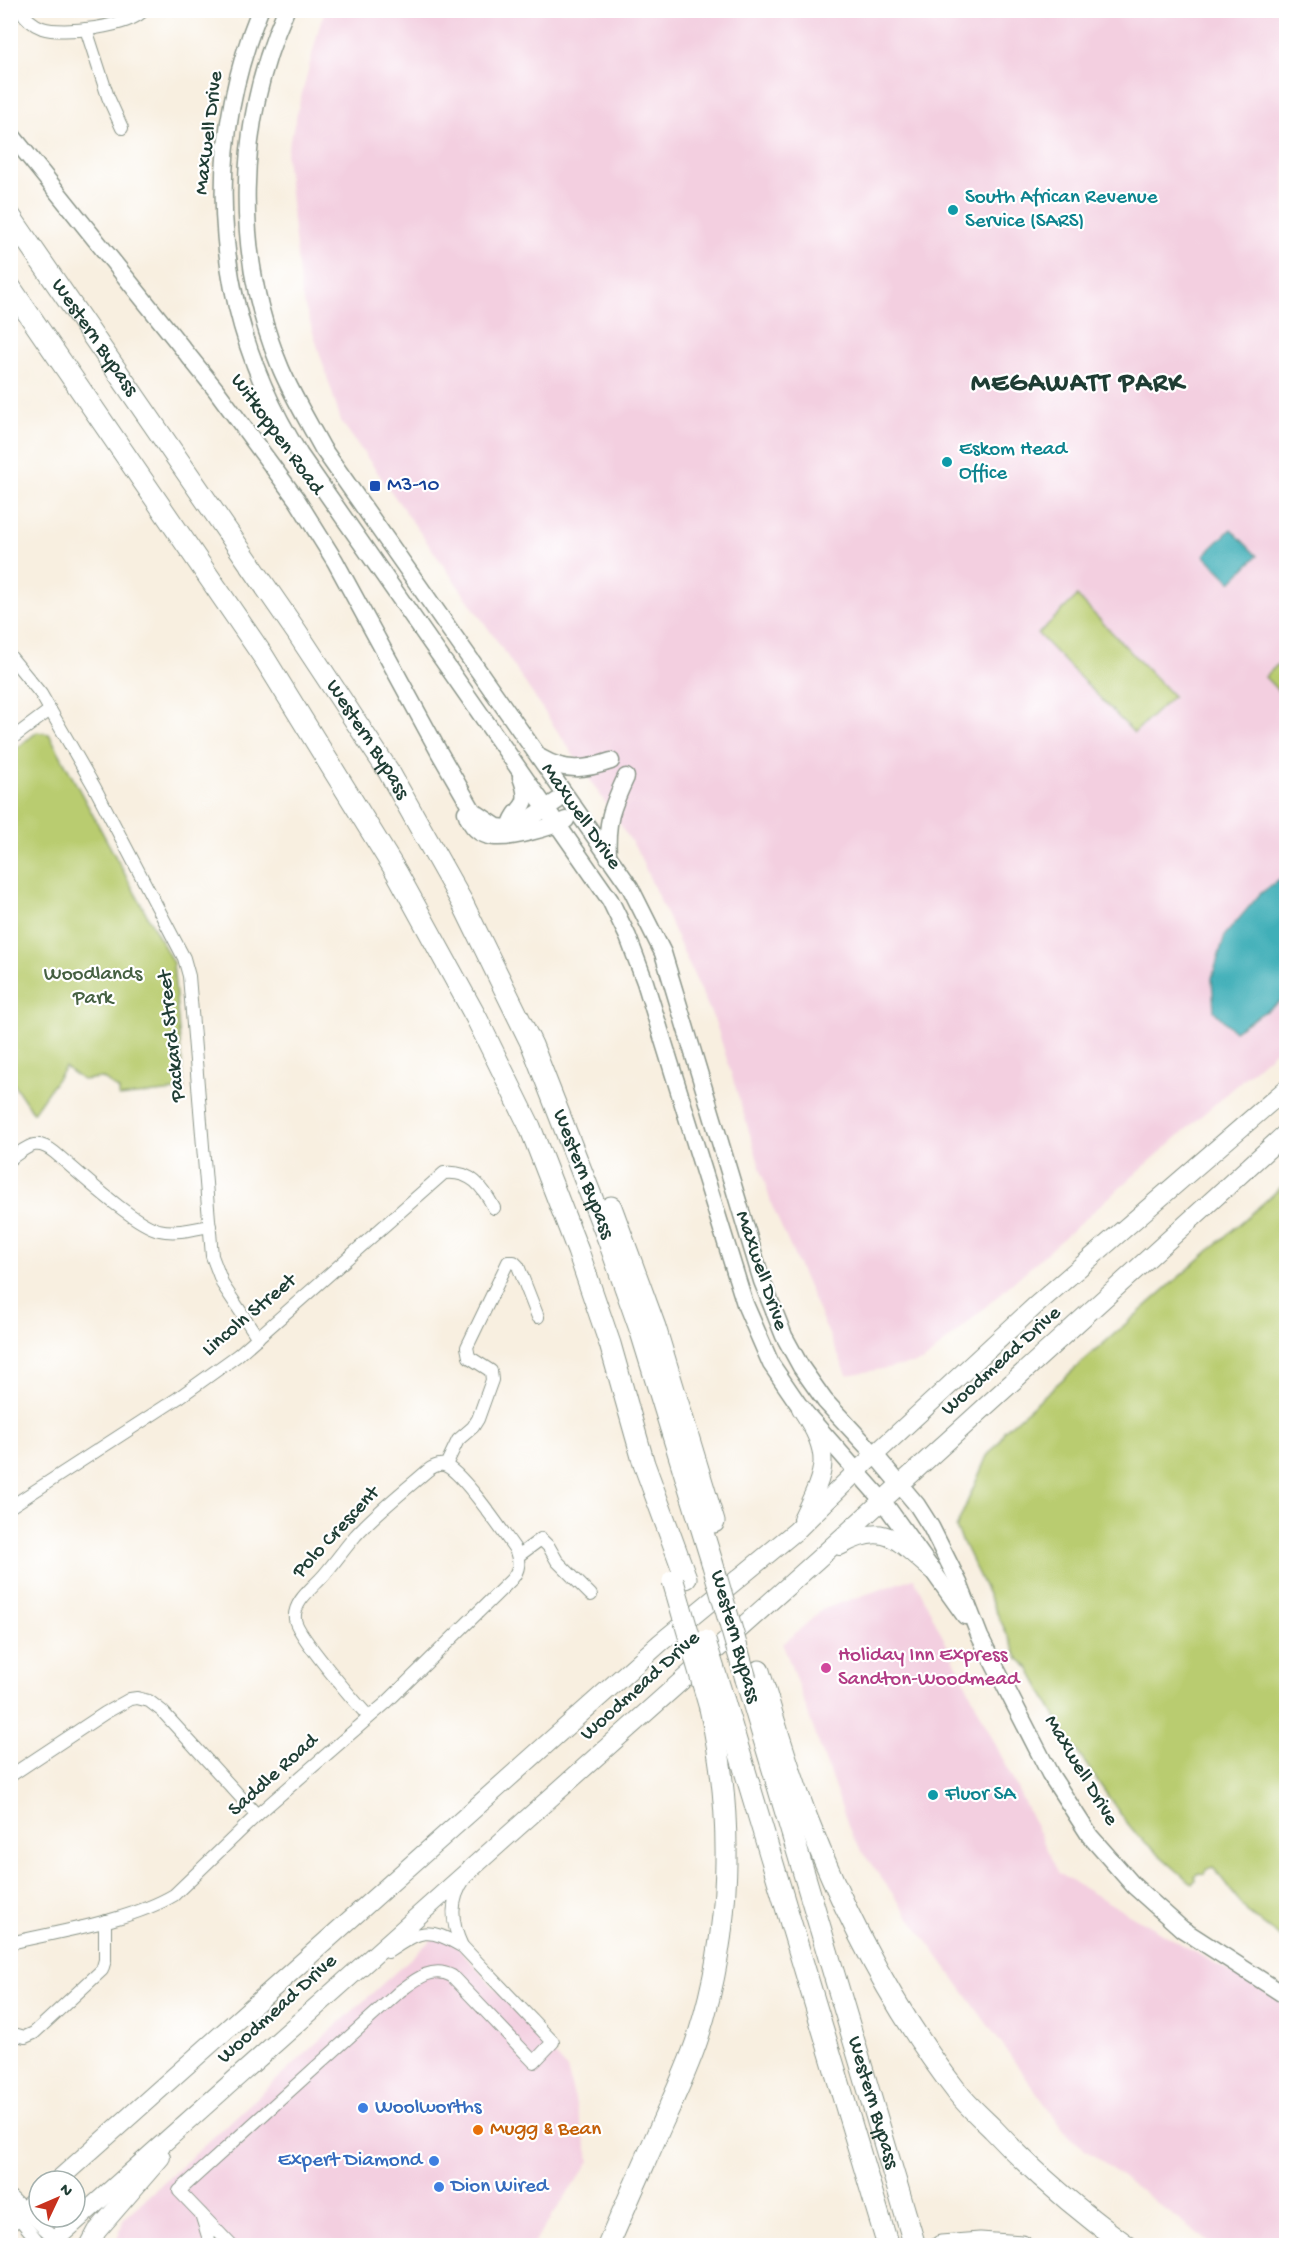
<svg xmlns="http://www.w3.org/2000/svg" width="1297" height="2256" font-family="'Gochi Hand',sans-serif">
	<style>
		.built { fill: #f3cfe0 }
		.green { fill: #b9cc70; stroke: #6c8452; stroke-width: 1.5 }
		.water { fill: #3fafb8; stroke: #2f7676; stroke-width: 1.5 }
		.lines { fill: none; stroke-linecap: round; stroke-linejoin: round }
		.street-casing { stroke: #8c968a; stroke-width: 14 }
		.secondary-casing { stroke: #8c968a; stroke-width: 19 }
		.primary-casing { stroke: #8c968a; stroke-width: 20 }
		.highway-casing { stroke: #8c968a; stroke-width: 23 }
		.street { stroke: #fff; stroke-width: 12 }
		.secondary { stroke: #fff; stroke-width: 16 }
		.primary { stroke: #fff; stroke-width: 18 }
		.highway { stroke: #fff; stroke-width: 21 }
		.highway-bridge-casing { stroke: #8c968a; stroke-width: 23; stroke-linecap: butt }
		.highway-bridge { stroke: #fff; stroke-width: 21 }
		.culture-dot { fill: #0f9aa8; stroke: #fff; stroke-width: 2 }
		.transit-dot { fill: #1a4fb4; stroke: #fff; stroke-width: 2 }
		.hotel-dot { fill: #d1479c; stroke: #fff; stroke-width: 2 }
		.shop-dot { fill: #3f7fe0; stroke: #fff; stroke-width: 2 }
		.food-dot { fill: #e8710a; stroke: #fff; stroke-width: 2 }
		.labels { text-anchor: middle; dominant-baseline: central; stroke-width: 4.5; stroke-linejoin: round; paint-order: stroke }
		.street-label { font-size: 21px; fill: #1f3d34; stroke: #fff }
		.culture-label { font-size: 21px; fill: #0d838f; stroke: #fff; text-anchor: start }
		.transit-label { font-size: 21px; fill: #164399; stroke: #fff; text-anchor: start }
		.park-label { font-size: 21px; fill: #466143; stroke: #fff }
		.hotel-label { font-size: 21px; fill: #b23c85; stroke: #fff; text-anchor: start }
		.shop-label { font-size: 21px; fill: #366cbe; stroke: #fff; text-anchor: start }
		.food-label { font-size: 21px; fill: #c56008; stroke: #fff; text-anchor: start }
		.district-label { font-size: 27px; font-weight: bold; letter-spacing: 1.5px; fill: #1f3d34; stroke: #fff }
	</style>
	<rect width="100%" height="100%" fill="#fff"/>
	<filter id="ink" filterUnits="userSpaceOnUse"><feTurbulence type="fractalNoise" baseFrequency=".0167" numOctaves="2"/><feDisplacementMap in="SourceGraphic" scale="12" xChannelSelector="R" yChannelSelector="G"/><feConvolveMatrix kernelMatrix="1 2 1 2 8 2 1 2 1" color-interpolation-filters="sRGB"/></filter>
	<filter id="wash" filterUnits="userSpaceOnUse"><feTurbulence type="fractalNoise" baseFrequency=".008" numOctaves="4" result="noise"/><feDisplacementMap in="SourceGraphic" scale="24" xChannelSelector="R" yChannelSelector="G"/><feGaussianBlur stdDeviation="1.35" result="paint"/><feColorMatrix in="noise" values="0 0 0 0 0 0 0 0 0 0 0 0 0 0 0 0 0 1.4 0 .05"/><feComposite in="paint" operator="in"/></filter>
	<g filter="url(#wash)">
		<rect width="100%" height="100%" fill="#f8efe0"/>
		<g class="built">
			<path d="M1285 10 1286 1041 923 1362 847 1375 772 1206 716 1024 637 850 497 641 341 421 301 294 286 156 321 20 326 11Z"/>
			<path d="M914 1578 1059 1874 1286 2004V2245H1213L1069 2137 853 1839 783 1644 823 1609Z"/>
			<path d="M442 1930 567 2069 590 2161 532 2245 115 2246 124 2218Z"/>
		</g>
		<g class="green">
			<path d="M1077 596 1173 696 1134 733 1038 634Z"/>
			<path d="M1286 656V699L1265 677Z"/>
			<path d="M37 732 49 734 173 963 184 1090 119 1097V1090L102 1078 82 1080 65 1067 33 1113 11 1080V753Z"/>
			<path d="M1286 1183V1941L1249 1914 1213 1867 1206 1869 1204 1874 1199 1873 1194 1876 1196 1879 1192 1884 1137 1835 1124 1819 1067 1737 1029 1668 1019 1659 956 1528 987 1456 999 1442 1004 1431Z"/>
		</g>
		<g class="water">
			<path d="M1231 529 1257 556 1231 582 1204 555Z"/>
			<path d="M1286 874V995L1277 1004 1234 1031 1214 1011 1212 978 1225 935 1260 894Z"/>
		</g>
	</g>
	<g filter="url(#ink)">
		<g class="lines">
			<defs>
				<g id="street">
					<path d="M21 10C26 19 32 24 42 28 63 35 129 27 144 10"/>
					<path d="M86 29 108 97 122 128"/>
					<path d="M10 656 41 694 95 788 184 958 189 976 212 1256 223 1285 258 1338"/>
					<path d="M10 740 50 710"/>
					<path d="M10 1159C27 1148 35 1137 54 1152 76 1170 134 1225 159 1230 176 1234 194 1229 210 1226"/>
					<path d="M446 1465 458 1440 473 1427 478 1419 492 1380 491 1371 469 1357 467 1347 508 1262H514L518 1266 538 1317"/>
					<path d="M10 1507 178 1398 238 1355 444 1173C471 1170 483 1187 494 1208"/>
					<path d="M518 1556 541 1539 549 1547 557 1561 591 1595"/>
					<path d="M10 1776 105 1713 130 1699 137 1698 149 1701 162 1711 257 1815"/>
					<path d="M10 1943C61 1931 130 1921 174 1895L257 1815 387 1702 511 1580C520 1570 520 1561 515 1549 503 1532 461 1470 444 1465 438 1464 432 1467 427 1471 403 1492 377 1512 356 1535 345 1548 335 1562 324 1575 314 1587 293 1601 295 1619 296 1634 356 1703 369 1717"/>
					<path d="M462 1946C451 1923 449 1901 465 1878"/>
					<path d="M10 2033 25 2037 34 2033 102 1970 105 1960V1921"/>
					<path d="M10 2196 59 2243"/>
					<path d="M12 2210 42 2246"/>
					<path d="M201 2214 211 2246"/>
					<path d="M232 2246 179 2191 399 1992C415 1980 432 1965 452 1976L534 2062 553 2042 463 1947C427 1926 421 1930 388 1952"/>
				</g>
				<g id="secondary">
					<path d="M260 10C200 158 215 320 300 455L610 900 628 937 645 982 745 1304 771 1364 801 1408 882 1500 965 1616"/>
					<path d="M286 10C236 123 233 255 281 369 293 397 309 423 323 449L630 887 663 953 762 1281 784 1336 801 1367 825 1401 875 1455 917 1505 931 1527 959 1583 980 1637 1050 1774 1090 1836 1134 1886 1182 1929 1286 1996"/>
					<path d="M10 133 216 390 297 500 335 561 439 752 473 811 497 827 508 828 520 825 557 801"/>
					<path d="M541 758C565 772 585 770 611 761"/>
					<path d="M466 812C476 844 504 839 530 832 542 829 554 826 566 820"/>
					<path d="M510 828C515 803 534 812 521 777"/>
					<path d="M608 857C606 822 611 809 626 777"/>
				</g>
				<g id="primary">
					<path d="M801 1408C833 1457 826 1469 802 1519"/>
					<path d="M840 1546C886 1520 897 1541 932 1570"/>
					<path d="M57 2181 660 1643 796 1531 856 1472 1035 1306 1286 1089"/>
					<path d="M10 2222 39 2197"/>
					<path d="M48 2246 817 1560 1286 1133"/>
					<path d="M89 2246 97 2231 161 2157"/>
				</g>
				<g id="highway">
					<path id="s1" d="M10 216 296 631 389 772 462 902 532 1045 608 1239 641 1332 712 1562"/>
					<path d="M10 287 263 656 397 873 477 1019 530 1127 578 1251 610 1344 644 1464 686 1578"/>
					<path d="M611 1207 655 1327 714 1522"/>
					<path d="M759 1671C774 1720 788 1770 807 1818 845 1915 894 2011 958 2093 968 2106 981 2117 993 2129 1033 2172 1079 2211 1127 2246"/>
					<path id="s2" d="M746 1679 915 2246"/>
					<path d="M724 1701 888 2246"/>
					<path d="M608 2246C626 2204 645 2162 663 2121 676 2093 689 2065 698 2037 732 1930 734 1817 710 1708"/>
					<path d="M941 2246 980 2243 1022 2246"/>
				</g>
			</defs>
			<use href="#street" class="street-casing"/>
			<use href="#secondary" class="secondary-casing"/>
			<use href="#primary" class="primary-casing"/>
			<use href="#highway" class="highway-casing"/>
			<use href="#street" class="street"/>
			<use href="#secondary" class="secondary"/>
			<use href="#primary" class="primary"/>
			<use href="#highway" class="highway"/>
			<defs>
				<g id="highway-bridge">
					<path d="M712 1562 746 1679"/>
					<path d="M673 1581 710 1708"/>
					<path d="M705 1641 724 1701"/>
				</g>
			</defs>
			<use href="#highway-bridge" class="highway-bridge-casing"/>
			<use href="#highway-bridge" class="highway-bridge"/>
		</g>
	</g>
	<g class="culture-dot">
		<circle cx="953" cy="210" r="6"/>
		<circle cx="947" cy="462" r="6"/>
		<circle cx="933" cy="1795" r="6"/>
	</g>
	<rect class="transit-dot" x="369" y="480" width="12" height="12" rx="3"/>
	<circle class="hotel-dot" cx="826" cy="1668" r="6"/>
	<g class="shop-dot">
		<circle cx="363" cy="2108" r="6"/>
		<circle cx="434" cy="2161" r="6"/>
		<circle cx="439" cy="2187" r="6"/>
	</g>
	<circle class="food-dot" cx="478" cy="2130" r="6"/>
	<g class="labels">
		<g class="street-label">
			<text transform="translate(210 133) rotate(-83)">Maxwell Drive</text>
			<text stroke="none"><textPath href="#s1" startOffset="148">Western Bypass</textPath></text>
			<text transform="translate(276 435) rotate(54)">Witkoppen Road</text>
			<text stroke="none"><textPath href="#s1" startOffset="634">Western Bypass</textPath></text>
			<text transform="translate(580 817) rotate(55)">Maxwell Drive</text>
			<text transform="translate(173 1036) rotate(-96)">Packard Street</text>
			<text stroke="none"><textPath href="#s1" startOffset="1120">Western Bypass</textPath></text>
			<text transform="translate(760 1271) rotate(71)">Maxwell Drive</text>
			<text transform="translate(250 1316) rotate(-40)">Lincoln Street</text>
			<text transform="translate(1002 1362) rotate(-42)">Woodmead Drive</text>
			<text transform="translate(337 1533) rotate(-47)">Polo Crescent</text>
			<text transform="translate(734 1637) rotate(74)">Western Bypass</text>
			<text transform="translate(641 1687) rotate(-42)">Woodmead Drive</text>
			<text transform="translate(1080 1771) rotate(59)">Maxwell Drive</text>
			<text transform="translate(274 1776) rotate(-42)">Saddle Road</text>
			<text transform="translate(278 2010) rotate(-42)">Woodmead Drive</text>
			<text stroke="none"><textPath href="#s2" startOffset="442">Western Bypass</textPath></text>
		</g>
		<g class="culture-label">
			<text x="965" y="198">South African Revenue<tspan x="965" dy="24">Service (SARS)</tspan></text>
			<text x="959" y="450">Eskom Head<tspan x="959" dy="24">Office</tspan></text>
			<text x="945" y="1795">Fluor SA</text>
		</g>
		<g class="transit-label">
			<text x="387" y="486">M3-10</text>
		</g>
		<g class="park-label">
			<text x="93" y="975">Woodlands<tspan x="93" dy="24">Park</tspan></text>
		</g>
		<g class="hotel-label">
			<text x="838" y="1656">Holiday Inn Express<tspan x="838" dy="24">Sandton-Woodmead</tspan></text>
		</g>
		<g class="shop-label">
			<text x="375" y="2108">Woolworths</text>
			<text x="422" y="2161" text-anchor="end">Expert Diamond</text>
			<text x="451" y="2187">Dion Wired</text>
		</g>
		<g class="food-label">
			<text x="490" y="2130">Mugg &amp; Bean</text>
		</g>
		<g class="district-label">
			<text x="1078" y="385">MEGAWATT PARK</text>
		</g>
	</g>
	<rect width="1297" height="2256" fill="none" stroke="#fff" stroke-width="36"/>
	<g transform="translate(57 2199) rotate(46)"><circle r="28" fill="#ffffff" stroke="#a5b1ae" stroke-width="1.5"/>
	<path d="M0-4.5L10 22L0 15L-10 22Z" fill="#c8321e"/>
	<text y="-9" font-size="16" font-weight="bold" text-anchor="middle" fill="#1f3d34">N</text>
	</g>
</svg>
